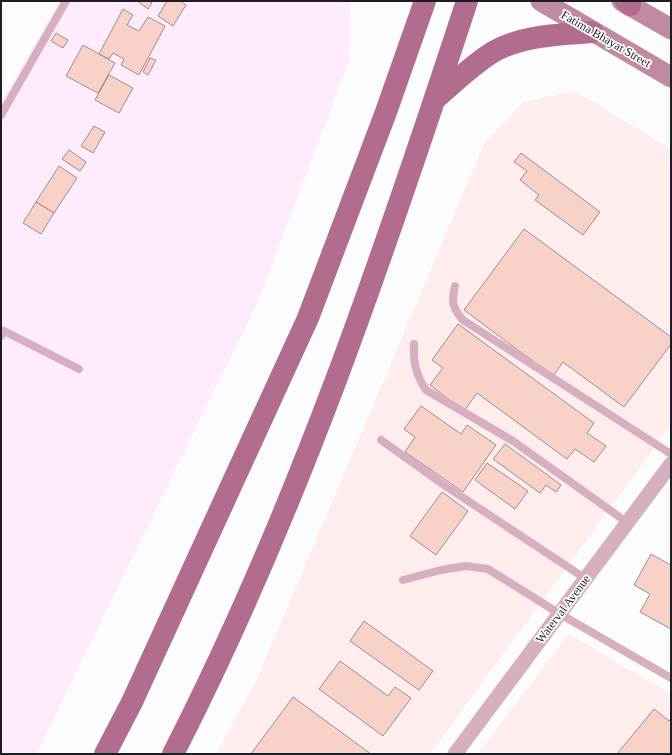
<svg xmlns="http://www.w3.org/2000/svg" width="672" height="755" font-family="Georgia,serif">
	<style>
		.commercial { fill: #feebfb }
		.industrial { fill: #feeded }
		.building { fill: #f8d1c8; stroke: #9c8f8b }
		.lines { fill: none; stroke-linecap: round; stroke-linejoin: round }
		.service { stroke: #d6afc0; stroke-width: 8 }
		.minor { stroke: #d6afc0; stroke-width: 15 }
		.secondary { stroke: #c289a3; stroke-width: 21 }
		.primary { stroke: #b26d8e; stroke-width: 22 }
		.labels { text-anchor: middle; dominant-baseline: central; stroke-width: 3.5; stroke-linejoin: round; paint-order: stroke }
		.street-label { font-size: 12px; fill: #1b1e22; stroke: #fff }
	</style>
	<rect width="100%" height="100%" fill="#fafcfe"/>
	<path class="commercial" d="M60 1H350L349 61 259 299 36 754H1V102Z"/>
	<g class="industrial">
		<path d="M575 91 671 149V425L430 754H216L257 679 484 144 523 102Z"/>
		<path d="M569 634 671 694V754H478Z"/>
	</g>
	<g class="building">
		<path d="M137 1H149L152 3 148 9Z"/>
		<path d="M167 1H181L186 5 173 26 158 16Z"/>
		<path d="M123 9 133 15 127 25 139 31 148 17 165 26 139 75 121 65 124 59 113 53 109 59 99 54Z"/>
		<path d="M56 33 68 40 63 48 51 41Z"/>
		<path d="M83 45 115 63 98 93 66 76Z"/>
		<path d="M150 58 156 60 148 75 143 72Z"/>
		<path d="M109 75 133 88 119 113 95 100Z"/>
		<path d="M94 126 105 132 93 153 81 146Z"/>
		<path d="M69 150 86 162 80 171 62 159Z"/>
		<path d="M521 153 600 212 583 235 535 200 539 195 520 180 527 171 514 162Z"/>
		<path d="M59 166 77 178 54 213 36 202Z"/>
		<path d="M36 202 54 213 41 234 23 223Z"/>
		<path d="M524 229 671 337V344L624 407 563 362 553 376 464 310Z"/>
		<path d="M458 324 594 423 587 433 606 446 594 462 575 449 567 459 477 393 464 411 430 385 443 368 432 360Z"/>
		<path d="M421 406 461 434 467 425 496 445 463 492 405 452 415 437 404 429Z"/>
		<path d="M505 444 561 485 556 492 546 485 540 493 493 459Z"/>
		<path d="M487 463 528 491 515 509 475 480Z"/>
		<path d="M442 492 468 511 436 555 410 536Z"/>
		<path d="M651 554 671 565V629L640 612 650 594 634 585Z"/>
		<path d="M364 621 433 671 419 690 350 641Z"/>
		<path d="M340 661 388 696 395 687 411 698 383 736 319 689Z"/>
		<path d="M293 697 371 754H251Z"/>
		<path d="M654 709 669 721 671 718V754H617Z"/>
	</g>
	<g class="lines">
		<g class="service">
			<path d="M1 115 66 1"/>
			<path d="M455 286C451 301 453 309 463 320L671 454"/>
			<path d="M1 336 4 331 79 369"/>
			<path d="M414 344C413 362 416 375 426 390L513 441 628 523"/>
			<path d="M381 440 444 485 586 579"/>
			<path d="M403 580 441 570 466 566 488 569 560 614 671 678"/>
		</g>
		<path class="minor" d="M455 754 671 464"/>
		<g class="secondary">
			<path d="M541 1 671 77"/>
			<path d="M622 1 671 29"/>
		</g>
		<g class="primary">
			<path d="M626 1 630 5"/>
			<path d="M435 99C454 83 472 65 493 52 522 35 559 35 592 32"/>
			<path d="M105 754 132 702 308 318 386 112 425 1"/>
			<path d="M173 754C296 514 383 257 467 1"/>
		</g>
	</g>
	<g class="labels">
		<g class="street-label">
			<text transform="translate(606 39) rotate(30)">Fatima Bhayat Street</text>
			<text transform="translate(563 609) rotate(-53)">Waterval Avenue</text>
		</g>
	</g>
	<rect width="672" height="755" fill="none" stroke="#1b1e22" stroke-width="4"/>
</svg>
